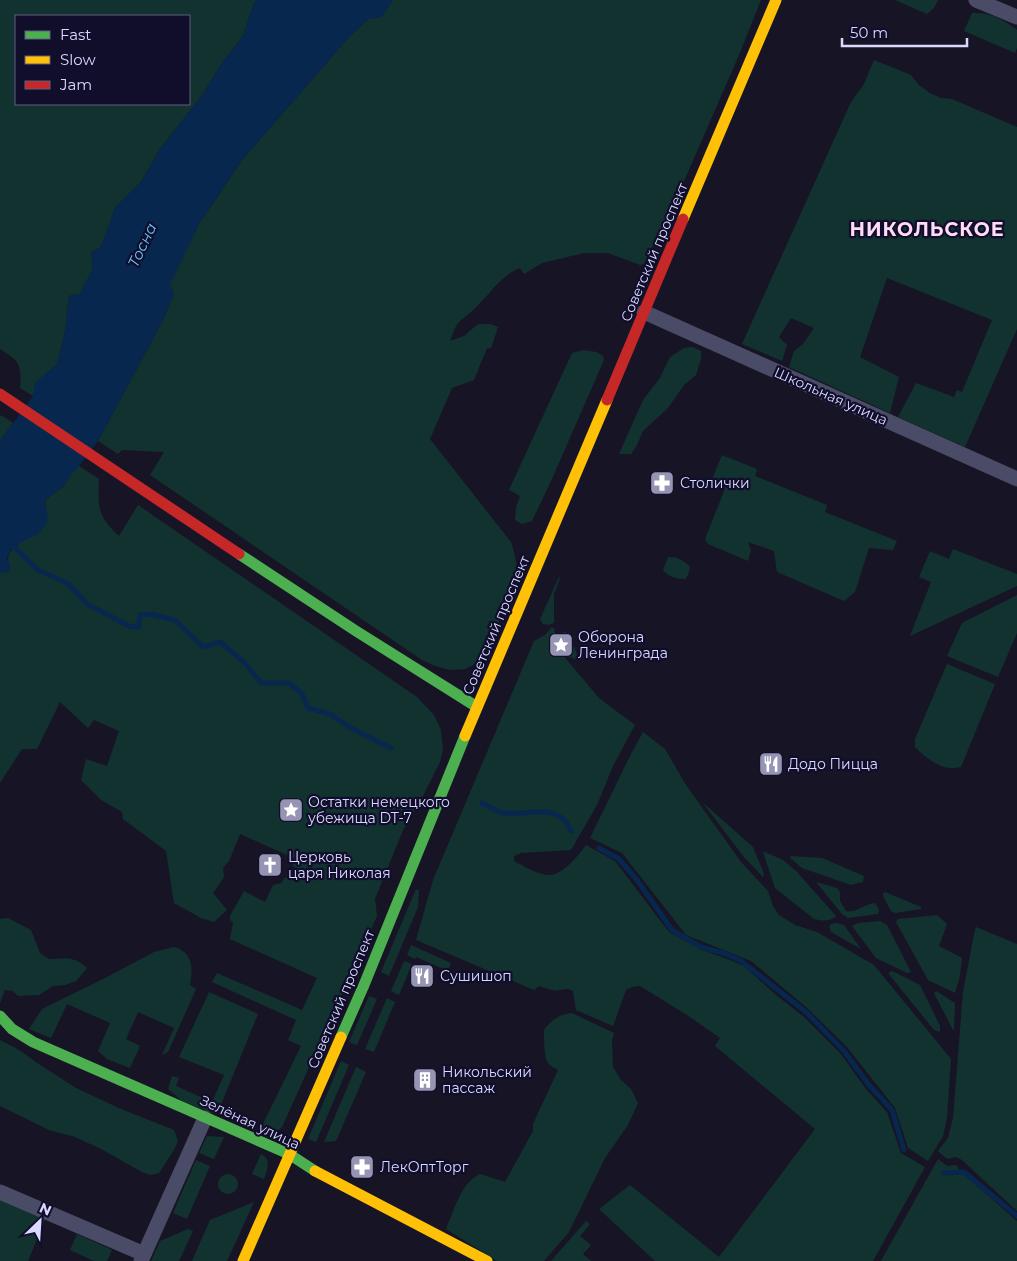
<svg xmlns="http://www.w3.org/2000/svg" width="1017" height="1261" font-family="Montserrat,sans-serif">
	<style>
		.green { fill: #123230; fill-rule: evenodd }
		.water { fill: #08274e }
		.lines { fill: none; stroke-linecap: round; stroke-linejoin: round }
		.stream { stroke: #08274e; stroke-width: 5 }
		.street { stroke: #4a4b66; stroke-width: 15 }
		.fast { stroke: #4caf50; stroke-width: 11 }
		.slow { stroke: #ffc107; stroke-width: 11 }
		.jam { stroke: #c62828; stroke-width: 11 }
		.labels { text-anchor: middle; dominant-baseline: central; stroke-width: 4.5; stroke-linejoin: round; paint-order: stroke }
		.street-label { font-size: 14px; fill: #dad9ff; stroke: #110e2c }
		.poi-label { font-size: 14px; fill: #dad9ff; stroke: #110e2c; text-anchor: start }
		.water-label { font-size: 15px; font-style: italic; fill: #67c6ff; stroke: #110e2c }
		.district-label { font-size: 19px; font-weight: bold; letter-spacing: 1px; fill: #ffdbf5; stroke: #110e2c }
	</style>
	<rect width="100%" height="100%" fill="#171525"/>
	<g class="green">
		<path d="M0 0H257L254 3 243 36 222 63 203 94 160 149 141 182 115 208 101 247 91 253 93 268 80 294 69 296 65 332 57 364 36 383 33 396 20 388C22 364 19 361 0 349ZM16 16H189V104H16Z"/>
		<path d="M393 0H761L739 55 661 234 658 235 644 264 640 265 608 253H584L542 263 524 274 520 268C499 276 489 296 473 310 468 316 460 319 456 326 453 331 452 337 450 341L464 336 478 324H491L498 327 491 348H487L474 380 452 388 430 439 511 542C516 557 518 567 516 582L484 656 479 662 465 669 450 670 435 666 422 660 150 475 164 452 122 450 118 454 98 441 163 320 174 293 169 285 199 224 242 160 348 38 368 19 381 17Z"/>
		<path d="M895 0H938L934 8 927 14Z"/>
		<path d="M972 13C991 12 1002 19 1017 30V48L1015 53 964 31Z"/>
		<path d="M874 60 911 75 919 85 930 93 941 98 952 99 1017 127V329L965 447 898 417 916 383 954 397 957 390 962 392 992 320 887 278 860 357 899 377 890 413 789 367 794 351 803 344 814 328 791 318 779 337 787 345 782 361 742 344 851 102 864 84Z"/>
		<path d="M693 347 701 351V359L696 375 684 385 668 408 643 431 636 447 631 454H619L643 400 660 378 670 357 684 348Z"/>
		<path d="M583 350 596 352 603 356 604 360 551 481 532 521 522 524 515 520 516 508 520 496 509 490 572 353Z"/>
		<path d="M1 415 13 423 0 441V417Z"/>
		<path d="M722 455 757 469 755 476 827 505 825 512 897 541 893 550 869 548 855 592 844 601 777 572 774 551 748 542 751 550 748 561 708 544 705 539 726 486 712 479Z"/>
		<path d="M79 466 99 479C98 507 97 516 119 536L138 505 417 697 434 715 441 730 443 750 440 762 423 796 403 830 375 899 377 916 283 1125C278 1134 269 1135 260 1130L301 1046 288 1040 296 1020 212 982 217 973 302 1010 317 978 230 939 233 923 230 920V916L244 891 265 902 273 885 282 883 284 878H293L296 870 291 863 294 858 240 834 229 861 223 868 224 877 213 893 227 910 214 922 201 918 174 903 166 851 123 819 122 812 101 800 81 780 86 759 107 766 119 731 94 720 88 728 60 702 37 749H22L0 783V573H5L9 554 13 549 22 541 37 534 47 513 45 500 64 486 71 474Z"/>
		<path d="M953 549 1017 574V586L910 636 931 582 919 577 930 551 949 559Z"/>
		<path d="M668 557C678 557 683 560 690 567L688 575 685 579C677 579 667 576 663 570Z"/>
		<path d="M559 577 560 578 554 594V623L548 625 543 624 540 619Z"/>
		<path d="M1017 595V633L998 677 947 656 962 623Z"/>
		<path d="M552 627 554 628 555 633 552 634 555 646 599 698 635 725 613 766 597 805 571 850 521 853 514 856V861C523 866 539 875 549 875 562 876 579 855 586 845L615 861 669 932 702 950 725 958 744 966 776 995 803 1016 841 1054 866 1089 887 1112 901 1153 925 1167 873 1261H655L599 1209 630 1185 719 1257 815 1129 715 1046 720 1038 687 1015 640 986 632 987 626 990 613 1026 576 1010 573 991C565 986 560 992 552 990 547 989 543 987 539 986L534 990 416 940 433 880 534 641 545 635Z"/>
		<path d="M563 632H566L575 649 578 658 573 659 572 657 569 658Z"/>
		<path d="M947 664 995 684 961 767C943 772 927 759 915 747V739Z"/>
		<path d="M643 732 665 749 686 785 741 862 768 891 773 906 779 915 795 925 817 932 874 965 951 1059 947 1118 943 1136 928 1161 908 1148 895 1108 847 1047 806 1007 751 961 686 935 622 853 590 838 628 760Z"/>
		<path d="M702 802 753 847 764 874 763 877 744 857Z"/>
		<path d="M763 852H765L783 860 797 872 836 916C830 922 822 921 814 919L775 888Z"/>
		<path d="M791 856 822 858 864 876 863 882 851 885 802 868 790 858Z"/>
		<path d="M816 882 837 888 840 892V901L846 911C856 913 865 904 875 903L879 910 878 914 848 918 842 914Z"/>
		<path d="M416 889 419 891 418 907 389 976 381 972Z"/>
		<path d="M885 892 921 907V909L895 913 891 911 883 896V893Z"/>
		<path d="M937 915 947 924 939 946 962 958 960 976 955 993 928 980 896 922 898 919Z"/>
		<path d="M8 918 31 930 40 953 49 959C66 959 73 955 87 968L76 981 65 985 53 986 39 995 18 996 13 991 5 990 0 1003V919Z"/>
		<path d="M880 921 887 925 911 972 907 973 876 958 852 926 858 923Z"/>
		<path d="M837 923 844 925 861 949 831 932 829 927 831 924Z"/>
		<path d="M976 927 1017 944V1211L962 1160 956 1157 947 1159 938 1151 948 1138 953 1118 963 992 974 934Z"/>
		<path d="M411 945 451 963 448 971 416 957 415 959 407 955Z"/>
		<path d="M174 947C193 952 193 968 190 985L196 989 168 1052 162 1055 174 1028 138 1012 126 1039 140 1046 130 1068 107 1059 98 1051 110 1023 67 1004 51 1038 29 1029 42 1009 107 977 154 952Z"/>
		<path d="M404 961 412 964 399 995 391 991Z"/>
		<path d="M892 971 920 985 940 1026V1032L934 1030 888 973Z"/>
		<path d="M936 991 955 1003 954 1029 953 1030 934 993Z"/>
		<path d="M209 992 258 1014 220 1107 215 1114 182 1101 168 1089 172 1076 179 1078 176 1086 212 1102 224 1075 179 1057Z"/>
		<path d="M369 996 377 999 357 1045 349 1042Z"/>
		<path d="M387 998 395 1002 374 1052 365 1049Z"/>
		<path d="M572 1013 614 1033 612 1040 613 1067 621 1080 631 1089 638 1103 628 1125 605 1158 569 1232 544 1261H497L446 1229C454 1211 461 1182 480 1174L505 1182 533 1131V1124L558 1070C555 1068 550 1066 548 1063 544 1058 544 1037 544 1030 551 1020 560 1014 572 1013Z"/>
		<path d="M0 1040 21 1051 37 1063 76 1088 121 1109 174 1130 178 1141 174 1150 159 1173 150 1175 142 1172 101 1149 75 1137 49 1130 0 1106Z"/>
		<path d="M341 1061 349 1065 316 1142 308 1139Z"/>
		<path d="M356 1067 366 1072 336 1141 324 1142Z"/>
		<path d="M207 1136 224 1137 214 1159 199 1153Z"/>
		<path d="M261 1154C272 1160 267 1170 264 1179L252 1174Z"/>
		<path d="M938 1159 947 1166 956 1165 960 1171 1017 1221V1261H881Z"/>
		<path d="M196 1160 210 1166 187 1219 173 1213Z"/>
		<circle cx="228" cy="1184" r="10"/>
		<path d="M0 1198 46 1217 28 1261H0Z"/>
		<path d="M254 1202 227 1261H192L210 1220Z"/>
		<path d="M586 1221 590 1224 580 1236 591 1245 583 1254 591 1261H551Z"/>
		<path d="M188 1229 193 1231 179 1261H151L160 1241Z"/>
		<path d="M77 1234 112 1250 107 1261H94L70 1250Z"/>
	</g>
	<path class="water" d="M257 0H393L381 17 368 19 348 38 242 160 199 224 170 285 174 293 163 320 98 441 79 466 71 474 64 486 45 500C45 507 49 514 47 521 41 541 12 538 7 559L10 564V570L5 573H0V441L33 396 35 383 57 364 65 332 69 296 80 294 93 268 91 253 101 247 115 208 141 182 160 149 203 94 222 63 243 36 254 3Z"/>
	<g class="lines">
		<g class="stream">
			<path d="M11 544 38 570 69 584 87 604 129 626 139 627 140 615 150 614 175 620 203 647 220 642 244 662 261 683H289L302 694 308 708 330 714 351 728 391 748"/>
			<path d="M482 803C489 806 497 812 504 813 528 816 558 800 571 831"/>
			<path d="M599 848 619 859 637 880 672 930 701 947 726 954 741 961 806 1012 844 1051 869 1085 892 1110 904 1150"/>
			<path d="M944 1173 964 1172 1017 1216"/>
		</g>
		<g class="street">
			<path d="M976 0 1017 17"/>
			<path d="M644 312 1017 479"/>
			<path d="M0 1192 144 1254"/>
			<path d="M141 1261 205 1118"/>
		</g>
		<g class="fast">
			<path d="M239 554 356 631 477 707"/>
			<path d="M0 1016 12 1029 33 1042 289 1154 315 1171"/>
			<path d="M341 1037 364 985 465 736"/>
		</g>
		<g class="slow">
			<path d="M683 219 776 0"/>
			<path d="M465 736 607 400"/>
			<path d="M315 1171 487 1261"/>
			<path d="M243 1261 341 1037"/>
		</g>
		<g class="jam">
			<path d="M0 394 239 554"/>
			<path d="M607 400 683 219"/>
		</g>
	</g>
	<defs>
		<symbol id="pharmacy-square" viewBox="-11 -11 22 22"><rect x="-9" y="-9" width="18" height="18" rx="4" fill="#9694b3" stroke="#110e2c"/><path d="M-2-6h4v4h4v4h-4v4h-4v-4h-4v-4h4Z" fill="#fff"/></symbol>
		<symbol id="sight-square" viewBox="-11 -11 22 22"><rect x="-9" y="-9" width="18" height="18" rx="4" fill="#9694b3" stroke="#110e2c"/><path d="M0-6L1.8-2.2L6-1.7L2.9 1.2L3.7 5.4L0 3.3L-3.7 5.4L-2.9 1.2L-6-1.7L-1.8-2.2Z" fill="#fff"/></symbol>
		<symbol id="restaurant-square" viewBox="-11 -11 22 22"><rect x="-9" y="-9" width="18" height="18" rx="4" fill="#9694b3" stroke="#110e2c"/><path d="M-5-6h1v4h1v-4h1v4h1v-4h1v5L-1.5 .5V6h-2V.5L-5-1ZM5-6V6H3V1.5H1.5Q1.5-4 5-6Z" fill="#fff"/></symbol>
		<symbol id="church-square" viewBox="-11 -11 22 22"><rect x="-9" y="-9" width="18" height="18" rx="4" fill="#9694b3" stroke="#110e2c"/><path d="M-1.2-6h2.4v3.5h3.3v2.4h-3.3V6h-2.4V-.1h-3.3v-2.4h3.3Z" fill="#fff"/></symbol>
		<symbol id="building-square" viewBox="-11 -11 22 22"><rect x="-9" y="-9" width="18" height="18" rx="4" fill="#9694b3" stroke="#110e2c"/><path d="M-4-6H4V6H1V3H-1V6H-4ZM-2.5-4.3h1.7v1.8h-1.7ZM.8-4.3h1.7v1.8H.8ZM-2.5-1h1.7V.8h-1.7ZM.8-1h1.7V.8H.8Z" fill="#fff"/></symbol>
	</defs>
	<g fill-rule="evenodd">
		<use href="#pharmacy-square" x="648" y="469" width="28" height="28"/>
		<use href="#sight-square" x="547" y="631" width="28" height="28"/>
		<use href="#restaurant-square" x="757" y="750" width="28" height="28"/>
		<use href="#sight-square" x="277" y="796" width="28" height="28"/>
		<use href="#church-square" x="256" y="851" width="28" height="28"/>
		<use href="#restaurant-square" x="408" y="962" width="28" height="28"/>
		<use href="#building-square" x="411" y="1066" width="28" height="28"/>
		<use href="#pharmacy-square" x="348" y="1153" width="28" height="28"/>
	</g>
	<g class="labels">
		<g class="street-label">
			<text transform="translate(654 252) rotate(-67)">Советский проспект</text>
			<text transform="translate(831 396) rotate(24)">Школьная улица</text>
			<text transform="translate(496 625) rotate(-67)">Советский проспект</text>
			<text transform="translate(341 999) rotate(-67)">Советский проспект</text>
			<text transform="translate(250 1122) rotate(25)">Зелёная улица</text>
		</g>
		<g class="poi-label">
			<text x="680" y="483">Столички</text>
			<text x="578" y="637">Оборона<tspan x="578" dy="16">Ленинграда</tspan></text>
			<text x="788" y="764">Додо Пицца</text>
			<text x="308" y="802">Остатки немецкого<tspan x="308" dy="16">убежища DT-7</tspan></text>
			<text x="288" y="857">Церковь<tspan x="288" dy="16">царя Николая</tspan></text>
			<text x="440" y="976">Сушишоп</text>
			<text x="442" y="1072">Никольский<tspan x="442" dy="16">пассаж</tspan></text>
			<text x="380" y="1167">ЛекОптТорг</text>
		</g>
		<g class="water-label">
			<text transform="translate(142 245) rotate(-65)">Тосна</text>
		</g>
		<g class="district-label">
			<text x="927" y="229">НИКОЛЬСКОЕ</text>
		</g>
	</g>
	<rect x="15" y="15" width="175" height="90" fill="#110e2c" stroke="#615f80"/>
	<rect x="25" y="31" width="25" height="8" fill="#4caf50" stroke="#615f80"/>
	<text x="60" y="40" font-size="15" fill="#dad9ff">Fast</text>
	<rect x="25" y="56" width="25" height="8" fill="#ffc107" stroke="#615f80"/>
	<text x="60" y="65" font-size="15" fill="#dad9ff">Slow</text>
	<rect x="25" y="81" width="25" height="8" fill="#c62828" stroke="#615f80"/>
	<text x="60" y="90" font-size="15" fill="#dad9ff">Jam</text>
	<g transform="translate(40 1221) rotate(25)" stroke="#110e2c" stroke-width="4" paint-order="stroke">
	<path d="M0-4L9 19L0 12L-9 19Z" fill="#dad9ff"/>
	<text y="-8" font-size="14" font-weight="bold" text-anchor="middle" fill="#dad9ff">N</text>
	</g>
	<path d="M842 38v8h125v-8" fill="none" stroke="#dad9ff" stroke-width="2.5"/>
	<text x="850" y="38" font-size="15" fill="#dad9ff" stroke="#110e2c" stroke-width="4" paint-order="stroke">50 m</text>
</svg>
